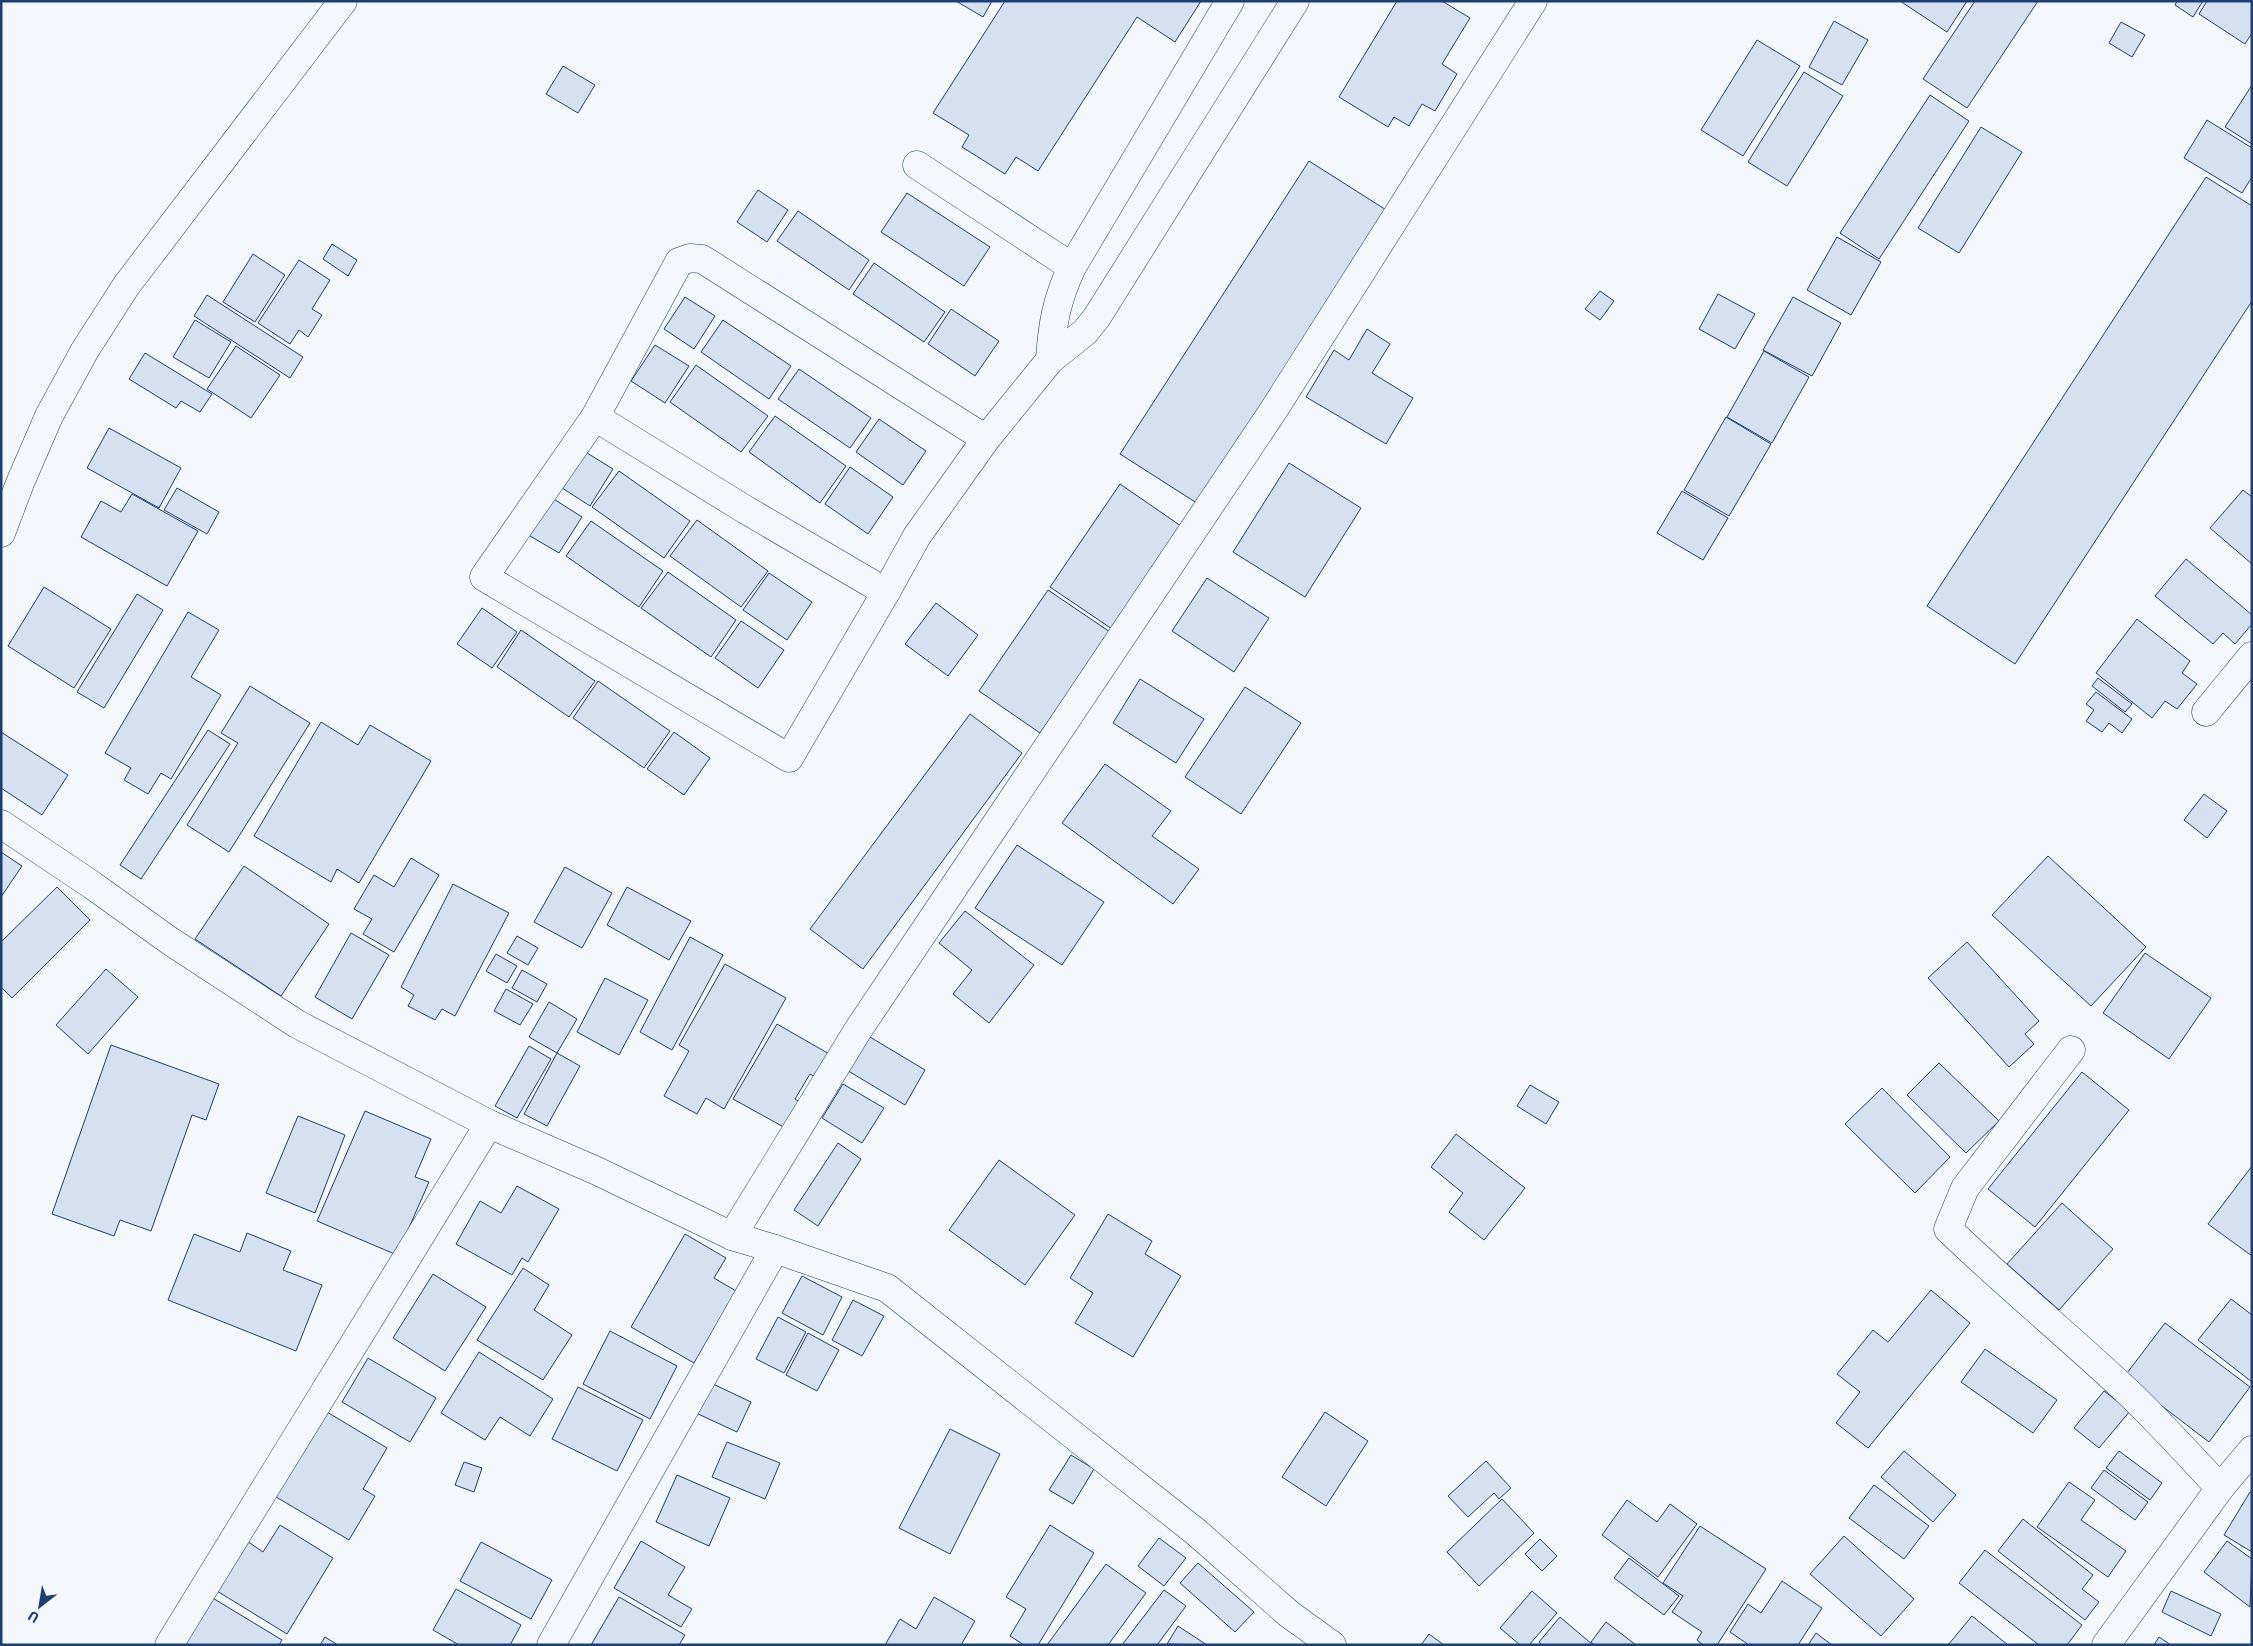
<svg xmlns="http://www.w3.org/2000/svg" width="2253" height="1646" font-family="'Exo 2',sans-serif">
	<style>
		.building { fill: #d5e0f0; stroke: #1d3f73 }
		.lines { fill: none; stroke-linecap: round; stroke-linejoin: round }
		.minor-casing { stroke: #1d3f73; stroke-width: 29 }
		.tertiary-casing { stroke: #1d3f73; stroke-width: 29 }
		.minor { stroke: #f4f7fb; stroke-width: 28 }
		.tertiary { stroke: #f4f7fb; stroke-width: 28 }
	</style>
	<rect width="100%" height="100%" fill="#f4f7fb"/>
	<g class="building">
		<path d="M956 1H992L983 17Z"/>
		<path d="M1005 1H1201L1175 42 1137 17 1038 171 1016 157 1005 174 962 147 969 135 933 113Z"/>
		<path d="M1397 1H1442L1470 18 1442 64 1457 74 1435 111 1422 104 1409 126 1394 117 1388 127 1339 97Z"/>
		<path d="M1900 1H1967L1947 32Z"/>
		<path d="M1975 1H2038L1967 108 1923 79Z"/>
		<path d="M2177 1H2203L2193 17 2175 5Z"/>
		<path d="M2207 1H2252V33L2245 44 2199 14Z"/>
		<path d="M1834 21 1868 40 1842 85 1809 67Z"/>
		<path d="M2121 22 2145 35 2132 57 2109 43Z"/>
		<path d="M1757 40 1800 66 1743 156 1701 130Z"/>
		<path d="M563 66 595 85 578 113 546 94Z"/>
		<path d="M1804 72 1843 96 1787 186 1748 162Z"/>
		<path d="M2252 85V144L2225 127Z"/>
		<path d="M1930 95 1969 121 1879 259 1840 233Z"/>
		<path d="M2207 120 2252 148V177L2242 193 2184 158Z"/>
		<path d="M1981 127 2022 152 1959 253 1918 228Z"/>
		<path d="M1309 161 1391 213 1203 507 1120 454Z"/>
		<path d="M2206 177 2252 206V301L2015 664 1927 606Z"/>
		<path d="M758 190 788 210 767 242 737 222Z"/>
		<path d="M907 193 990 247 964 286 881 232Z"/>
		<path d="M798 211 869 260 849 290 777 241Z"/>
		<path d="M1837 237 1881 262 1851 315 1807 290Z"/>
		<path d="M332 244 357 260 348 276 323 259Z"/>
		<path d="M253 254 285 275 255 322 223 302Z"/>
		<path d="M299 260 330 280 312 309 322 315 308 337 299 330 290 344 258 323Z"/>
		<path d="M874 263 945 312 924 342 853 294Z"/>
		<path d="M1600 291 1614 301 1600 320 1585 309Z"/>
		<path d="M1718 294 1755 314 1735 349 1699 329Z"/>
		<path d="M207 295 303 357 290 378 194 316Z"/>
		<path d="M685 297 715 316 694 349 664 329Z"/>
		<path d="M1793 297 1841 323 1812 376 1763 350Z"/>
		<path d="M951 309 999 341 975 376 928 344Z"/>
		<path d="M195 320 231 342 209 378 173 357Z"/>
		<path d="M723 320 791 366 769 399 701 352Z"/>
		<path d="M1367 329 1390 344 1372 373 1413 398 1386 444 1306 397 1334 350 1349 360Z"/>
		<path d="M655 345 689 366 665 403 631 381Z"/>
		<path d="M236 346 280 375 251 418 207 389Z"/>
		<path d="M1764 351 1809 377 1772 443 1727 417Z"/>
		<path d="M145 353 212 394 200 412 181 401 176 408 129 379Z"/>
		<path d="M696 365 768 416 741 452 670 402Z"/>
		<path d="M799 369 871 418 850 448 778 399Z"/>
		<path d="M775 416 846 466 820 503 749 452Z"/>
		<path d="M1726 417 1771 444 1729 516 1684 490Z"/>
		<path d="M879 419 926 451 903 485 856 452Z"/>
		<path d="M109 428 181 468 159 508 87 468Z"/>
		<path d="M579 448 613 469 590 506 556 484Z"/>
		<path d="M1289 463 1361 508 1305 597 1233 552Z"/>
		<path d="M850 467 893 497 868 534 825 504Z"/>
		<path d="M619 471 690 521 664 558 592 507Z"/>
		<path d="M1120 484 1181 526 1112 629 1050 587Z"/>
		<path d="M177 488 219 512 207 534 164 510Z"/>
		<path d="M2243 490 2252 497V564L2210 528Z"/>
		<path d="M1682 491 1728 518 1703 560 1657 533Z"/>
		<path d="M132 494 198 531 167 586 81 537 101 501 121 512Z"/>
		<path d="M549 496 582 517 559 553 525 533Z"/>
		<path d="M697 520 768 571 741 607 670 556Z"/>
		<path d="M591 521 663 571 639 607 566 556Z"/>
		<path d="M2186 559 2252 615V624L2235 644 2223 633 2213 644 2155 596Z"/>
		<path d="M668 572 736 620 711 657 641 608Z"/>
		<path d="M769 573 812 602 787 640 743 610Z"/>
		<path d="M1207 578 1269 618 1234 672 1172 631Z"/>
		<path d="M44 587 111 629 74 688 8 646Z"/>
		<path d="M1048 590 1110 632 1040 733 979 691Z"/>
		<path d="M137 594 163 610 104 708 77 692Z"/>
		<path d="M936 603 978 635 948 676 905 644Z"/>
		<path d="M482 608 517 632 492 668 457 644Z"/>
		<path d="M188 612 219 630 191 677 221 695 171 779 161 773 148 794 124 780 131 768 105 753Z"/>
		<path d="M2137 619 2190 661 2182 673 2197 684 2177 709 2165 701 2152 718 2096 673Z"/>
		<path d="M741 621 784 650 758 688 715 658Z"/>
		<path d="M521 630 595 681 569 717 497 667Z"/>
		<path d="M2098 678 2132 704 2125 712 2092 686Z"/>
		<path d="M1140 679 1204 719 1176 763 1113 723Z"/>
		<path d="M598 681 670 731 644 768 573 718Z"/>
		<path d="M250 686 310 723 229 852 187 825 238 743 221 733Z"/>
		<path d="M1245 687 1301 723 1241 814 1185 777Z"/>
		<path d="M2096 692 2132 719 2122 733 2109 723 2102 732 2086 721 2094 710 2086 704Z"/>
		<path d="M970 714 1022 753 863 969 810 929Z"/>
		<path d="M321 722 358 745 370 725 431 761 359 883 337 869 331 882 254 836Z"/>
		<path d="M208 730 230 744 141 879 120 865Z"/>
		<path d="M1 732 68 775 42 815 1 788Z"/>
		<path d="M674 732 710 758 684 795 647 769Z"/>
		<path d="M1105 764 1171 811 1152 836 1199 869 1173 904 1062 823Z"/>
		<path d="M2204 794 2227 811 2207 838 2184 820Z"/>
		<path d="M1017 845 1104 902 1062 965 975 908Z"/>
		<path d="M1 852 22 866 1 897Z"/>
		<path d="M2048 856 2146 947 2091 1006 1992 915Z"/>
		<path d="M411 858 439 875 394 952 363 934 372 919 354 909 374 875 394 887Z"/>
		<path d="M244 866 329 924 281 996 195 939Z"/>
		<path d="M565 867 612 893 582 948 534 922Z"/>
		<path d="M453 884 509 913 455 1016 442 1009 435 1020 408 1006 414 995 401 987Z"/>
		<path d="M57 887 90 920 12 998 1 987V942Z"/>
		<path d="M627 887 691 921 669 960 607 925Z"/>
		<path d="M965 911 1034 965 989 1023 953 994 972 970 939 943Z"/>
		<path d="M351 933 389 955 352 1019 315 997Z"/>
		<path d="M517 936 538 948 528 965 507 953Z"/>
		<path d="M690 937 723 955 672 1050 640 1032Z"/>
		<path d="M1967 942 2039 1021 2025 1034 2034 1044 2009 1067 1928 978Z"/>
		<path d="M2145 953 2211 998 2169 1059 2103 1013Z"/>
		<path d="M496 954 517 966 507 983 486 971Z"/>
		<path d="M725 964 786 998 724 1109 706 1098 697 1114 664 1096 689 1051 679 1045Z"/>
		<path d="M106 969 138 997 88 1054 56 1025Z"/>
		<path d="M522 970 547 984 537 1002 512 988Z"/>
		<path d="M605 978 648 1000 619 1055 577 1032Z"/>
		<path d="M506 989 533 1004 520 1025 494 1011Z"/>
		<path d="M549 1002 577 1019 557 1053 529 1037Z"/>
		<path d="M777 1024 831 1055 817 1078 810 1074 795 1099 803 1104 789 1130 733 1099Z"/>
		<path d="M865 1034 925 1070 905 1105 845 1069Z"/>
		<path d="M111 1045 219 1084 206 1120 192 1115 151 1231 120 1220 114 1236 52 1214Z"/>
		<path d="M529 1046 551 1059 517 1118 495 1106Z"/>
		<path d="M557 1053 580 1066 547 1126 524 1114Z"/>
		<path d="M1939 1063 1999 1121 1966 1153 1907 1095Z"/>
		<path d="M2082 1072 2129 1110 2035 1227 1988 1189Z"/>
		<path d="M843 1084 884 1108 862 1143 822 1118Z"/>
		<path d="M1530 1085 1559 1102 1546 1124 1517 1106Z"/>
		<path d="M1882 1088 1950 1157 1915 1193 1845 1124Z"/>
		<path d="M365 1111 431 1139 415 1177 429 1182 397 1255 317 1221Z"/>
		<path d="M298 1116 345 1135 315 1213 266 1193Z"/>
		<path d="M1456 1134 1525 1188 1484 1240 1449 1212 1463 1193 1431 1167Z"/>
		<path d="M838 1143 861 1159 818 1226 794 1210Z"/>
		<path d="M999 1160 1075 1215 1025 1285 949 1230Z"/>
		<path d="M2252 1166V1256L2208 1224Z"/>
		<path d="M517 1186 559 1209 528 1262 522 1258 512 1275 456 1244 480 1201 501 1213Z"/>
		<path d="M2062 1203 2113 1249 2059 1310 2007 1264Z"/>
		<path d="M1108 1214 1152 1241 1145 1254 1181 1276 1133 1357 1075 1323 1093 1293 1070 1278Z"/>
		<path d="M247 1233 291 1251 283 1270 322 1285 296 1351 168 1300 194 1234 240 1252Z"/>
		<path d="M685 1234 726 1258 714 1278 736 1291 694 1363 631 1327Z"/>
		<path d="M523 1268 549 1285 534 1310 572 1335 543 1380 477 1340Z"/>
		<path d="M433 1274 486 1307 445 1371 393 1338Z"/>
		<path d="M802 1276 842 1297 823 1335 782 1313Z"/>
		<path d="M1931 1290 1970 1323 1868 1448 1836 1423 1860 1392 1837 1374 1873 1330 1888 1342Z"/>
		<path d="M2231 1299 2252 1315V1382L2198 1340Z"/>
		<path d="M853 1300 884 1316 862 1356 832 1340Z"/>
		<path d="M778 1317 806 1332 784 1373 756 1359Z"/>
		<path d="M2165 1323 2250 1387 2209 1442 2124 1377Z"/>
		<path d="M610 1331 677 1366 650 1419 583 1384Z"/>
		<path d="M808 1333 839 1350 817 1391 786 1375Z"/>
		<path d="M1985 1349 2057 1400 2033 1433 1961 1382Z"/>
		<path d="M479 1352 553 1399 530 1436 500 1417 485 1440 441 1413Z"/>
		<path d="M368 1358 436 1398 410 1442 342 1402Z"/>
		<path d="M711 1383 751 1402 737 1432 696 1413Z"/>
		<path d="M578 1387 643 1420 617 1471 552 1439Z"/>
		<path d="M2104 1391 2130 1411 2099 1448 2074 1428Z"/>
		<path d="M322 1409 387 1448 363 1489 375 1496 349 1540 271 1494Z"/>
		<path d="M1325 1412 1368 1441 1326 1506 1282 1477Z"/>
		<path d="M950 1429 1000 1454 950 1554 899 1528Z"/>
		<path d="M727 1442 780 1463 765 1499 712 1477Z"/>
		<path d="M1904 1451 1956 1495 1933 1522 1881 1477Z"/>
		<path d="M2119 1451 2162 1483 2150 1500 2106 1468Z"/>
		<path d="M1071 1455 1094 1469 1073 1504 1049 1490Z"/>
		<path d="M1486 1461 1511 1488 1499 1499 1494 1493 1468 1517 1448 1496Z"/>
		<path d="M464 1462 482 1468 474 1492 455 1485Z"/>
		<path d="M2104 1470 2148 1502 2135 1520 2091 1488Z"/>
		<path d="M677 1475 730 1498 709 1546 656 1522Z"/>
		<path d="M2069 1482 2095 1500 2081 1520 2126 1551 2108 1577 2037 1527Z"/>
		<path d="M1874 1485 1929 1526 1904 1559 1849 1518Z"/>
		<path d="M2250 1492 2252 1493V1552L2224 1535Z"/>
		<path d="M1502 1499 1534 1533 1479 1586 1447 1552Z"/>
		<path d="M1627 1500 1657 1522 1670 1504 1697 1524 1658 1577 1602 1535Z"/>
		<path d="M2023 1519 2093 1575 2082 1589 2099 1602 2085 1620 1998 1551Z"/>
		<path d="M280 1525 333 1558 287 1634 217 1591 247 1541 263 1552Z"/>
		<path d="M1050 1525 1094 1553 1038 1645H1024L1010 1636 1026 1609 1006 1597Z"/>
		<path d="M1700 1526 1766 1569 1717 1645H1703L1697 1640 1702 1632 1672 1612 1683 1596 1663 1583Z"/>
		<path d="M1844 1536 1914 1599 1881 1636 1810 1574Z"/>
		<path d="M1159 1538 1186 1558 1164 1586 1138 1566Z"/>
		<path d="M1540 1539 1557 1556 1542 1571 1525 1554Z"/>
		<path d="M641 1541 685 1567 668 1595 692 1609 681 1627 614 1588Z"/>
		<path d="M2227 1541 2252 1559 2250 1607 2204 1572Z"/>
		<path d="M481 1542 552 1580 531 1619 460 1581Z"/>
		<path d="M1985 1550 2082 1625 2067 1645H2039L1959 1583Z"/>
		<path d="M1629 1558 1679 1596 1664 1615 1614 1578Z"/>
		<path d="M1198 1563 1254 1612 1235 1632 1180 1583Z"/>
		<path d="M1106 1564 1146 1593 1108 1645H1047Z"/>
		<path d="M1782 1581 1822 1608 1798 1645H1749L1730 1632 1748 1604 1761 1613Z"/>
		<path d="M456 1589 521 1625 510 1645H459L433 1630Z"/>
		<path d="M1164 1590 1186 1606 1157 1645H1122Z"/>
		<path d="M1532 1591 1557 1613 1529 1645H1520L1500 1628Z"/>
		<path d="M2171 1591 2221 1614 2211 1636 2162 1612Z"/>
		<path d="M211 1597 282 1640 279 1645H182Z"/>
		<path d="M619 1597 685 1635 679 1645H591Z"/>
		<path d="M934 1597 975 1621 961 1645H885L900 1619 916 1629Z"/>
		<path d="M1972 1616 2008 1645H1948Z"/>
		<path d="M1560 1617 1593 1645H1542L1539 1642Z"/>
		<path d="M1606 1622 1636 1645H1595L1591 1642Z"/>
		<path d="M1178 1626 1207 1645 1167 1644Z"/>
		<path d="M1816 1633 1832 1645H1808Z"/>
		<path d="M1429 1634 1444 1645H1421Z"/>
		<path d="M325 1637 338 1645H320Z"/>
		<path d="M2159 1637 2171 1645H2154Z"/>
	</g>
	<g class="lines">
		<defs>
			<g id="minor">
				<path d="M917 165 1072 267"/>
				<path d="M1050 360C1052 324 1057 299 1072 267L1230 1"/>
				<path d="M595 417 746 510 886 592"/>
				<path d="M986 439 702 259 690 258 679 262 595 417 484 577 789 758 886 592 917 536 986 439 1050 360 1085 332 1097 317 1295 1"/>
				<path d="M2206 712 2252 656"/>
				<path d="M1 824 92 885 170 941 297 1024 489 1124 597 1171 732 1236 775 1249 887 1288 1196 1532 1289 1614 1332 1645"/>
				<path d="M2071 1050 1965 1188 1948 1229C2007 1286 2071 1338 2131 1395 2162 1425 2191 1457 2220 1488"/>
				<path d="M732 1236 858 1030 1273 411 1533 1"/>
				<path d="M169 1645 489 1124"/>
				<path d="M551 1645 775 1249"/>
				<path d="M2106 1645 2220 1488 2252 1450"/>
			</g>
			<path id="tertiary" d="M1 533 20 483 49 416 85 350 126 286 343 1"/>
		</defs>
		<use href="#minor" class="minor-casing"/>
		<use href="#tertiary" class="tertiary-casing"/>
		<use href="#minor" class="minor"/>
		<use href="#tertiary" class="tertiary"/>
	</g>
	<rect width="2253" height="1646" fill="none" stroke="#1d3f73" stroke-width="5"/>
	<g transform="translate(40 1606) rotate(211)" stroke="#f4f7fb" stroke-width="4" paint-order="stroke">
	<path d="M0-4L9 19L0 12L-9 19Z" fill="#1d3f73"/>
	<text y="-8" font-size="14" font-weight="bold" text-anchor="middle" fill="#1d3f73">U</text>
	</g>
</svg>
